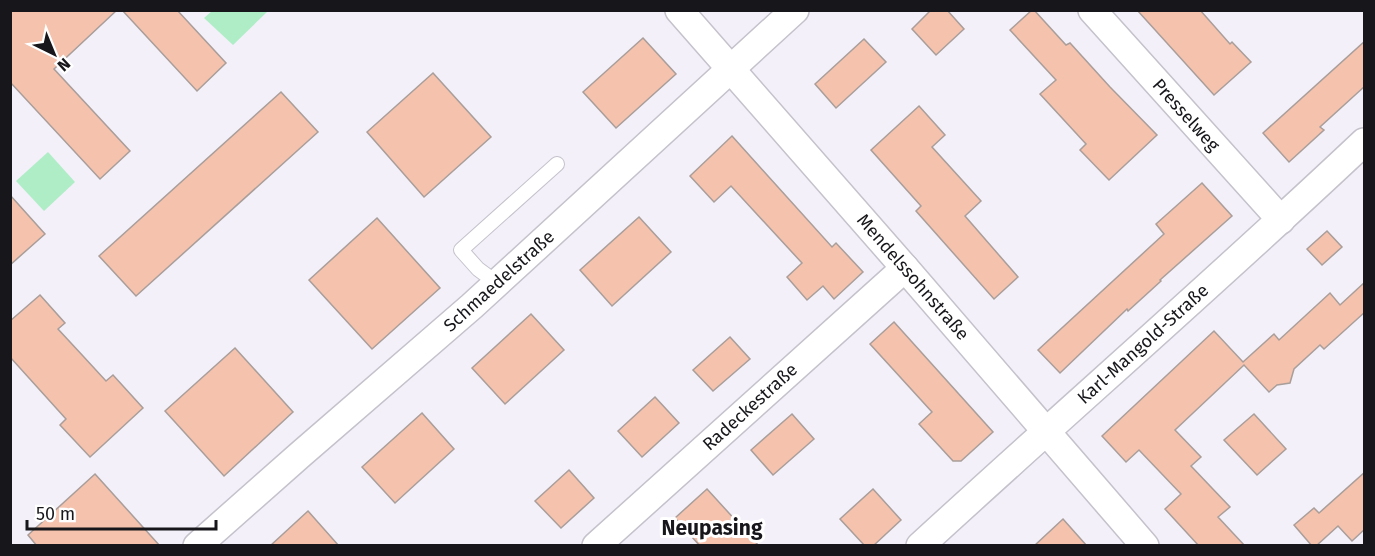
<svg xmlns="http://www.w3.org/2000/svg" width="1375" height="556" font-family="'Fira Sans',sans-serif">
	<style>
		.green { fill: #afedc6 }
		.building { fill: #f5c2ad; stroke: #a99e9a; stroke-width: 1.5 }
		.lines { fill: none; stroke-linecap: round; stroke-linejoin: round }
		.service-casing { stroke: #c5c2cc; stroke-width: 16 }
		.minor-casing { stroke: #c5c2cc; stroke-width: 30 }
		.service { stroke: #fff; stroke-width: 14 }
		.minor { stroke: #fff; stroke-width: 27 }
		.labels { text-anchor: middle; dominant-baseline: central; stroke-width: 6; stroke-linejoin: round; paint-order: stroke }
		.street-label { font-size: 18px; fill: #17161a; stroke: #fff }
		.quarter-label { font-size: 21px; font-weight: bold; fill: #17161a; stroke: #fff }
	</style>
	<rect width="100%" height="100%" fill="#f3f0fa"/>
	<g class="green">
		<path d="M266 11 267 12 233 45 204 18 212 11Z"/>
		<path d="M48 152 75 182 44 211 16 181Z"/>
	</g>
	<g class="building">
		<path d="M10 10H117L54 69 130 151 100 179 10 82Z"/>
		<path d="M122 10H177L226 63 197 91Z"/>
		<path d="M931 10H947L964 29 936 55 912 29Z"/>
		<path d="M1032 10H1034L1066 45 1070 43 1110 87 1157 135 1109 180 1080 150 1086 144 1040 94 1056 80 1010 30Z"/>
		<path d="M1137 10H1200L1230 44 1232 42 1251 62 1214 95Z"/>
		<path d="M643 38 676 74 616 128 583 92Z"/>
		<path d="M864 39 886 62 836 108 815 84Z"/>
		<path d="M1365 41V86L1320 127 1324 130 1289 162 1263 133Z"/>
		<path d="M433 73 491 137 424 197 367 132Z"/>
		<path d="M281 92 318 132 136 296 99 256Z"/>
		<path d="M919 106 945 135 932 147 981 201 965 216 1018 277 994 299 916 211 921 206 871 150Z"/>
		<path d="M732 136 832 247 836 243 863 272 834 299 823 286 807 300 787 277 802 263 731 186 714 202 690 176Z"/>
		<path d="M1202 183 1232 216 1160 280 1161 281 1128 311 1127 309 1060 373 1038 350 1164 234 1156 224Z"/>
		<path d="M10 195 45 234 10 265Z"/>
		<path d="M639 217 671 252 612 306 580 270Z"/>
		<path d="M377 218 440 288 372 349 309 280Z"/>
		<path d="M1327 231 1342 247 1322 265 1307 249Z"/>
		<path d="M1365 282V312L1324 349 1320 345 1294 369 1290 383 1277 385 1269 392 1244 365 1175 430 1201 457 1191 466 1230 507 1218 517 1245 546H1199L1165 509 1181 494 1139 450 1126 462 1102 436 1214 331 1243 362 1274 334 1279 340 1330 293 1340 305Z"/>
		<path d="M40 295 65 323 58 329 83 356 106 381 113 375 143 408 90 457 60 425 66 419 10 357V321Z"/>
		<path d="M531 314 564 350 505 404 472 368Z"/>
		<path d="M894 322 993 432 961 461H953L919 424 932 412 870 344Z"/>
		<path d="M730 337 750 359 713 391 693 370Z"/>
		<path d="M235 348 293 412 224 476 165 411Z"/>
		<path d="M655 397 679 423 642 457 618 431Z"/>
		<path d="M422 413 454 449 395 503 362 467Z"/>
		<path d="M792 414 814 439 773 475 751 450Z"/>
		<path d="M1254 414 1286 449 1257 475 1224 440Z"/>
		<path d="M569 470 594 498 561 528 535 501Z"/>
		<path d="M1365 472V529L1352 541 1338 526 1316 546H1312L1294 525 1314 508 1319 513Z"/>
		<path d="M95 474 160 546H37L28 535Z"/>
		<path d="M707 489 759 546H700L675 518Z"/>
		<path d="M873 489 901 520 873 546H865L840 519Z"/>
		<path d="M308 511 339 546H270Z"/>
		<path d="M1063 519 1087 546H1034Z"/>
	</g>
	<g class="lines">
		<defs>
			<path id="service" d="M497 283 478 269 461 250 557 164"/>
			<g id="minor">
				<path d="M679 10 905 268 1145 546"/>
				<path d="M1092 10 1281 220"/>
				<path d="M197 546 301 454 472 306 795 10"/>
				<path d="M596 546 905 268"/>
				<path d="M920 546C1068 410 1219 279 1364 142"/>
			</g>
		</defs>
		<use href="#service" class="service-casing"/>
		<use href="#minor" class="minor-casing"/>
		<use href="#service" class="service"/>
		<use href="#minor" class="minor"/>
	</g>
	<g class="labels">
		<g class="street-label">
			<text transform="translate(1186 115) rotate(48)">Presselweg</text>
			<text transform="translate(913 277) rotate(49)">Mendelssohnstraße</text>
			<text transform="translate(499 281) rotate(-42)">Schmaedelstraße</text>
			<text transform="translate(1143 344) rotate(-42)">Karl-Mangold-Straße</text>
			<text transform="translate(750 407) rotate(-42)">Radeckestraße</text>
		</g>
		<g class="quarter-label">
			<text x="712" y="528">Neupasing</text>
		</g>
	</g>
	<rect width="1375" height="556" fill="none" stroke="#17161a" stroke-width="24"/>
	<g transform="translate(54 54) rotate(137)" stroke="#ffffff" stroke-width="4.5" paint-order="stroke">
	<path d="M0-4.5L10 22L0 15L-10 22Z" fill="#17161a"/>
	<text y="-9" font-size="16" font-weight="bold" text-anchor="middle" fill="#17161a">N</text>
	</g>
	<path d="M27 520v9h189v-9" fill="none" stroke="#17161a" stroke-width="3"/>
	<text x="36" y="520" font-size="18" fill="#17161a" stroke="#ffffff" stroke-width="4.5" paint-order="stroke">50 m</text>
</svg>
